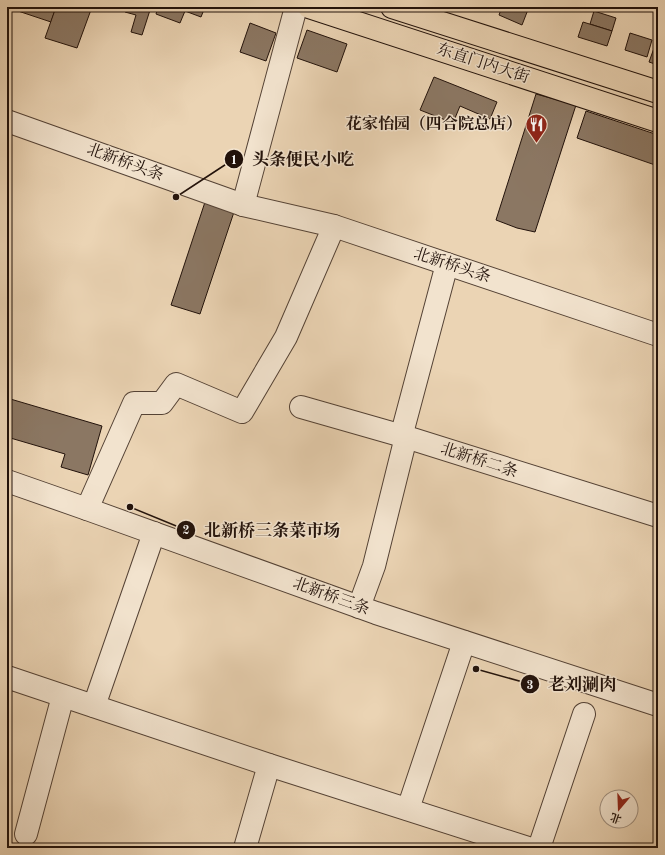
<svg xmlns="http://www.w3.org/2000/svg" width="665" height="855" font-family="'Old Standard TT','Noto Serif SC',serif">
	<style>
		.building { fill: #8b7763; stroke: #22120b }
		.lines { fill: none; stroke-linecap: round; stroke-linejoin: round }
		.minor-casing { stroke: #544235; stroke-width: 24 }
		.major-casing { stroke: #22120b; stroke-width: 24 }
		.minor { stroke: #f2e3ce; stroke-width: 22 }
		.major { stroke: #ebd4b4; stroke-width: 22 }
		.labels { text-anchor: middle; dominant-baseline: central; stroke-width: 3; stroke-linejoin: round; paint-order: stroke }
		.street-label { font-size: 16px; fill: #22120b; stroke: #f2e3ce }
		.poi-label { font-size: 16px; font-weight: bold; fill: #22120b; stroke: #f2e3ce; text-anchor: end }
		.leader { fill: none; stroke: #22120b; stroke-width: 1.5 }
		.callout-dot { fill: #22120b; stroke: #f2e3ce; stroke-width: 1.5 }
		.mark-label { font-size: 12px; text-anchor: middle; font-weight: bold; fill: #fff }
		.callout-label { font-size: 17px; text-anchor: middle; font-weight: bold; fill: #22120b; stroke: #f2e3ce; stroke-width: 3; stroke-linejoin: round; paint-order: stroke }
	</style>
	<rect width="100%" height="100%" fill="#ebd4b4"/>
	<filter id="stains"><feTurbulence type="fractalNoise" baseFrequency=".005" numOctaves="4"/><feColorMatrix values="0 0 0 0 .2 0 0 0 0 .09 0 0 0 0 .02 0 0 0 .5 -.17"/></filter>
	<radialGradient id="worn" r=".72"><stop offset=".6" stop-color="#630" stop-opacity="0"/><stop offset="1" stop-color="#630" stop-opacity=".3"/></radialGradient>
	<g class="building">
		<path d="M16 7H56L51 22 15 10Z"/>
		<path d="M56 7H92L77 48 45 38Z"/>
		<path d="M126 7H151L142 35 131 32 136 15 125 12Z"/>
		<path d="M158 7H205L201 17 185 11 180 23 156 14Z"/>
		<path d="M502 7H529L522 25 499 15Z"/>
		<path d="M613 7H626L625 11Z"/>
		<path d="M594 11 616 18 612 31 590 24Z"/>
		<path d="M583 22 612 31 607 46 578 37Z"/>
		<path d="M250 23 276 33 266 61 240 52Z"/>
		<path d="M307 30 347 44 337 72 297 58Z"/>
		<path d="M630 33 652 40 647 57 625 50Z"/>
		<path d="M658 37V65L649 62Z"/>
		<path d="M434 77 497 102 490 119 460 106 453 123 420 110Z"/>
		<path d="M536 94 576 105 535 232 517 228 496 220Z"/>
		<path d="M586 111 658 135V166L577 138Z"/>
		<path d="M206 199 235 209 200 314 171 305Z"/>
		<path d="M7 398 102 426 88 475 61 467 65 454 7 437Z"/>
	</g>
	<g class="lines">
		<defs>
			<g id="minor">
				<path d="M7 121 243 205 334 226 658 335"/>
				<path d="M243 205 296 7"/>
				<path d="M301 407 406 437 658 516"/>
				<path d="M401 437 447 264"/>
				<path d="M7 481 87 509 376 613 658 705"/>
				<path d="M87 509 134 403H162L176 384 242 412 286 337 334 226"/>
				<path d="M359 607 374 566 406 437"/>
				<path d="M7 677 269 765 528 848"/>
				<path d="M94 706 154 533"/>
				<path d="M408 809 464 642"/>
				<path d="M26 834 63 696"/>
				<path d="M245 848 269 765"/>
				<path d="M539 848 584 714"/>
			</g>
			<g id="major">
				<path d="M309 7 658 121"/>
				<path d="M392 7 658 92"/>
			</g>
		</defs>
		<use href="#minor" class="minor-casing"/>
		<use href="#major" class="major-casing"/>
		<use href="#minor" class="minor"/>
		<use href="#major" class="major"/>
	</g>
	<defs>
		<symbol id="restaurant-pin" viewBox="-11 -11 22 30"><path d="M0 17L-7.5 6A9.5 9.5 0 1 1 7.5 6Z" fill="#8f2418" stroke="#f2e3ce"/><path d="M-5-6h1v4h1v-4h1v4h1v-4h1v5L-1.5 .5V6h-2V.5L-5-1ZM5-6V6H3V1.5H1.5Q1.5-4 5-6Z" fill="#fff"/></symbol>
	</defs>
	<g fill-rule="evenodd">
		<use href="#restaurant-pin" x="524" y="112" width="25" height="34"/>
	</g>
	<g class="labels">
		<g class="street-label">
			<text transform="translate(483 64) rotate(18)">东直门内大街</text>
			<text transform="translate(125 163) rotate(20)">北新桥头条</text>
			<text transform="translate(452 266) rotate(18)">北新桥头条</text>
			<text transform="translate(479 461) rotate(18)">北新桥二条</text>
			<text transform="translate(331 597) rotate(20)">北新桥三条</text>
		</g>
		<g class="poi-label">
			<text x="522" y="125">花家怡园（四合院总店）</text>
		</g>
	</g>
	<path class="leader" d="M176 197L234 159M130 507L186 530M476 669L530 684"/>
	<g class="callout-dot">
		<circle cx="176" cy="197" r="4"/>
		<circle cx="130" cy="507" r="4"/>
		<circle cx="476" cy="669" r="4"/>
		<circle cx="234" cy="159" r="10"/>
		<circle cx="186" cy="530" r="10"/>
		<circle cx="530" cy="684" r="10"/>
	</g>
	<g class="mark-label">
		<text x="234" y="164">1</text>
		<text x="186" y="534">2</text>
		<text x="530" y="689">3</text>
	</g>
	<g class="callout-label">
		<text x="303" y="165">头条便民小吃</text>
		<text x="272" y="536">北新桥三条菜市场</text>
		<text x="582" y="690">老刘涮肉</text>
	</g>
	<rect width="665" height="855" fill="none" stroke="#ebd4b4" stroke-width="24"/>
	<rect x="8" y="8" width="649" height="839" fill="none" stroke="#22120b" stroke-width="2"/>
	<rect x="12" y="12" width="641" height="831" fill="none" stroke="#22120b"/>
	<g transform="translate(619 809) rotate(199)"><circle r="19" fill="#f2e3ce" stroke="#9f8f80"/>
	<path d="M0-3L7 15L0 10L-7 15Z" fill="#8f2418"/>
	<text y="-6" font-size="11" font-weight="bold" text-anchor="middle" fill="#22120b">北</text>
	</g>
	<rect width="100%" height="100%" filter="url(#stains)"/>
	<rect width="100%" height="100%" fill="url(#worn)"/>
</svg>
